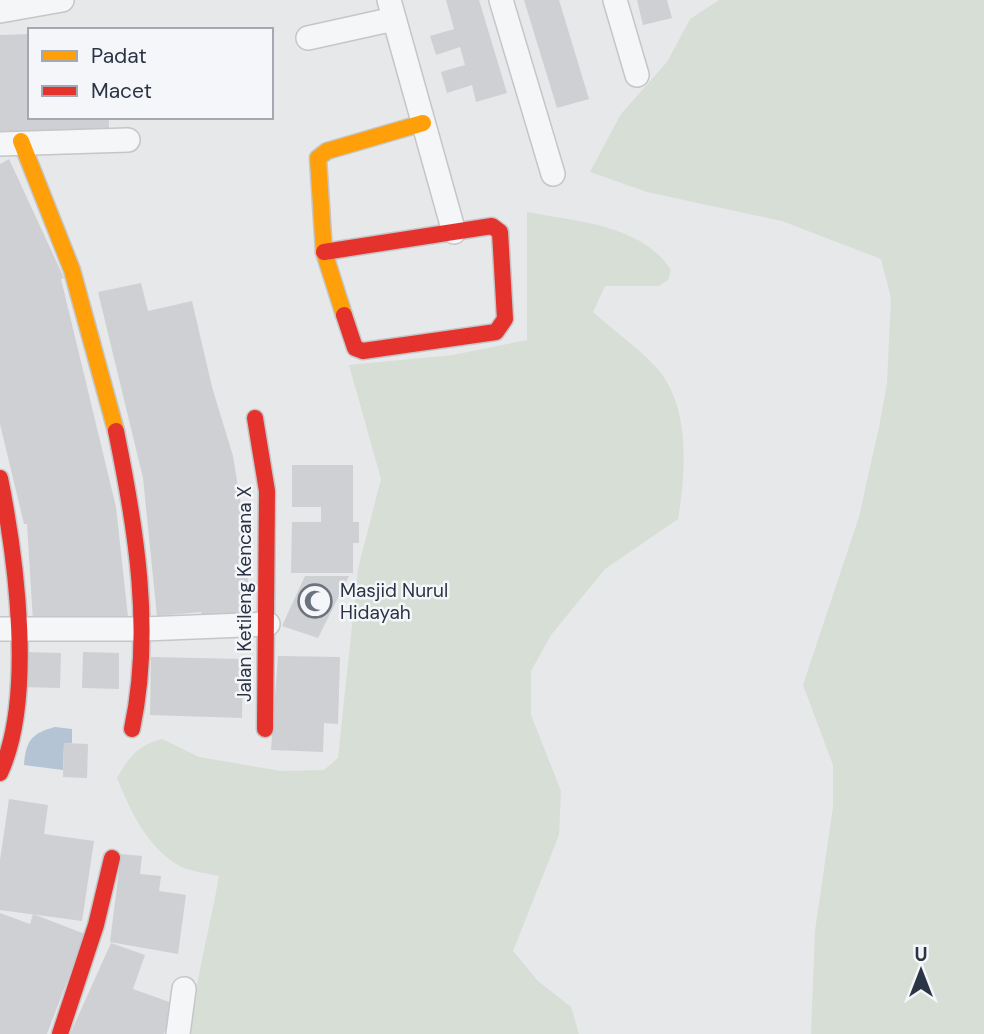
<svg xmlns="http://www.w3.org/2000/svg" width="984" height="1034" font-family="'DM Sans',sans-serif">
	<style>
		.green { fill: #d6ded6 }
		.water { fill: #b4c4d5 }
		.building { fill: #ced0d3 }
		.lines { fill: none; stroke-linecap: round; stroke-linejoin: round }
		.street-casing { stroke: #c4c6c8; stroke-width: 26 }
		.slow-casing { stroke: #c4c6c8; stroke-width: 19 }
		.jam-casing { stroke: #c4c6c8; stroke-width: 19 }
		.street { stroke: #f5f6f7; stroke-width: 23 }
		.slow { stroke: #ff9f0a; stroke-width: 16 }
		.jam { stroke: #e5322d; stroke-width: 16 }
		.labels { text-anchor: middle; dominant-baseline: central; stroke-width: 5; stroke-linejoin: round; paint-order: stroke }
		.poi-label { font-size: 19px; fill: #2b3445; stroke: #f4f6f9; text-anchor: start }
		.street-label { font-size: 19px; fill: #2b3445; stroke: #f4f6f9 }
	</style>
	<rect width="100%" height="100%" fill="#e6e8ea"/>
	<g class="green">
		<path d="M719 0H984V1034H811L815 931 833 807V765L803 685 859 517 879 427 887 383 891 298 881 259 782 221 647 192 590 172 621 114 667 62 690 19Z"/>
		<path d="M527 212C577 222 641 224 671 270L668 280 659 286H605L593 312C613 330 636 346 654 365 691 403 686 470 678 519L605 569 551 635 531 671V715L561 791 559 835 513 951 538 981 571 1007 579 1034H190C195 981 210 929 219 876 206 873 187 871 176 864 145 843 131 812 117 778 129 757 138 745 162 739L199 757 281 771 324 770 338 758 358 569 381 479 349 365 453 355 527 340Z"/>
	</g>
	<path class="water" d="M55 727 72 729V743H64L63 770 24 765C26 740 32 733 55 727Z"/>
	<g class="building">
		<path d="M446 0H479L507 93 476 102 472 85 447 93 441 72 465 65 460 47 436 55 430 36 454 29Z"/>
		<path d="M524 0H559L589 99 557 108Z"/>
		<path d="M637 0H667L672 18 643 25Z"/>
		<path d="M30 34V117H109V132L0 138V35Z"/>
		<path d="M9 159 64 278 61 279 116 507 128 617 33 621 27 524H24L0 424V164Z"/>
		<path d="M141 283 148 311 192 301 212 387 233 456 242 512 251 615 202 620 201 612 157 616 143 478 98 292Z"/>
		<path d="M292 465H353V522H359V543H353V573H291L292 522H321V507H292Z"/>
		<path d="M305 576H349L318 638 282 626Z"/>
		<path d="M25 652 61 653 60 688 24 687Z"/>
		<path d="M83 652 119 653V689L82 688Z"/>
		<path d="M278 656 340 657 338 724 324 723 323 752 271 750Z"/>
		<path d="M151 657 243 659 242 718 150 715Z"/>
		<path d="M64 743 88 744 87 778 63 777Z"/>
		<path d="M9 799 48 805 44 834 94 841 82 921 0 910V860Z"/>
		<path d="M121 854 142 856 140 874 161 876 159 891 186 895 178 954 110 942Z"/>
		<path d="M0 913 30 924 33 914 85 934 47 1034H0Z"/>
		<path d="M111 943 145 955 133 989 175 1004 164 1034H70Z"/>
	</g>
	<g class="lines">
		<defs>
			<g id="street">
				<path d="M389 0 454 232"/>
				<path d="M501 0 553 174"/>
				<path d="M615 0 637 75"/>
				<path d="M0 11 62 0"/>
				<path d="M308 38 394 19"/>
				<path d="M0 144 128 140"/>
				<path d="M0 629H144L268 624"/>
				<path d="M178 1034 184 989"/>
			</g>
			<g id="slow">
				<path d="M21 141 72 270 116 431"/>
				<path d="M344 315 324 252 318 158 327 151 423 123"/>
			</g>
			<g id="jam">
				<path d="M324 252 492 226 500 232 505 319 496 332 363 351 355 348 344 315"/>
				<path d="M255 418 267 491 265 729"/>
				<path d="M116 431C136 528 153 631 132 729"/>
				<path d="M0 478C16 558 35 698 0 773"/>
				<path d="M60 1034 96 925 112 858"/>
			</g>
		</defs>
		<use href="#street" class="street-casing"/>
		<use href="#slow" class="slow-casing"/>
		<use href="#jam" class="jam-casing"/>
		<use href="#street" class="street"/>
		<use href="#slow" class="slow"/>
		<use href="#jam" class="jam"/>
	</g>
	<defs>
		<symbol id="mosque-ring" viewBox="-11 -11 22 22"><circle r="9.5" fill="#f4f6f9" stroke="#6c737f" stroke-width="1.5"/><path d="M3.5-4.9A6 6 0 1 0 3.5 4.9A5 5 0 1 1 3.5-4.9Z" fill="#6c737f"/></symbol>
	</defs>
	<g fill-rule="evenodd">
		<use href="#mosque-ring" x="296" y="582" width="38" height="38"/>
	</g>
	<g class="labels">
		<g class="poi-label">
			<text x="340" y="590">Masjid Nurul<tspan x="340" dy="22">Hidayah</tspan></text>
		</g>
		<g class="street-label">
			<text transform="translate(244 594) rotate(-90)">Jalan Ketileng Kencana X</text>
		</g>
	</g>
	<rect x="28" y="28" width="245" height="91" fill="#f4f6f9" stroke="#a4a8b1" stroke-width="2"/>
	<rect x="42" y="51" width="35" height="10" fill="#ff9f0a" stroke="#a4a8b1" stroke-width="2"/>
	<text x="91" y="63" font-size="21" fill="#2b3445">Padat</text>
	<rect x="42" y="86" width="35" height="10" fill="#e5322d" stroke="#a4a8b1" stroke-width="2"/>
	<text x="91" y="98" font-size="21" fill="#2b3445">Macet</text>
	<g transform="translate(921 971)" stroke="#f4f6f9" stroke-width="5" paint-order="stroke">
	<path d="M0-5L12 26L0 18L-12 26Z" fill="#2b3445"/>
	<text y="-10" font-size="19" font-weight="bold" text-anchor="middle" fill="#2b3445">U</text>
	</g>
</svg>
